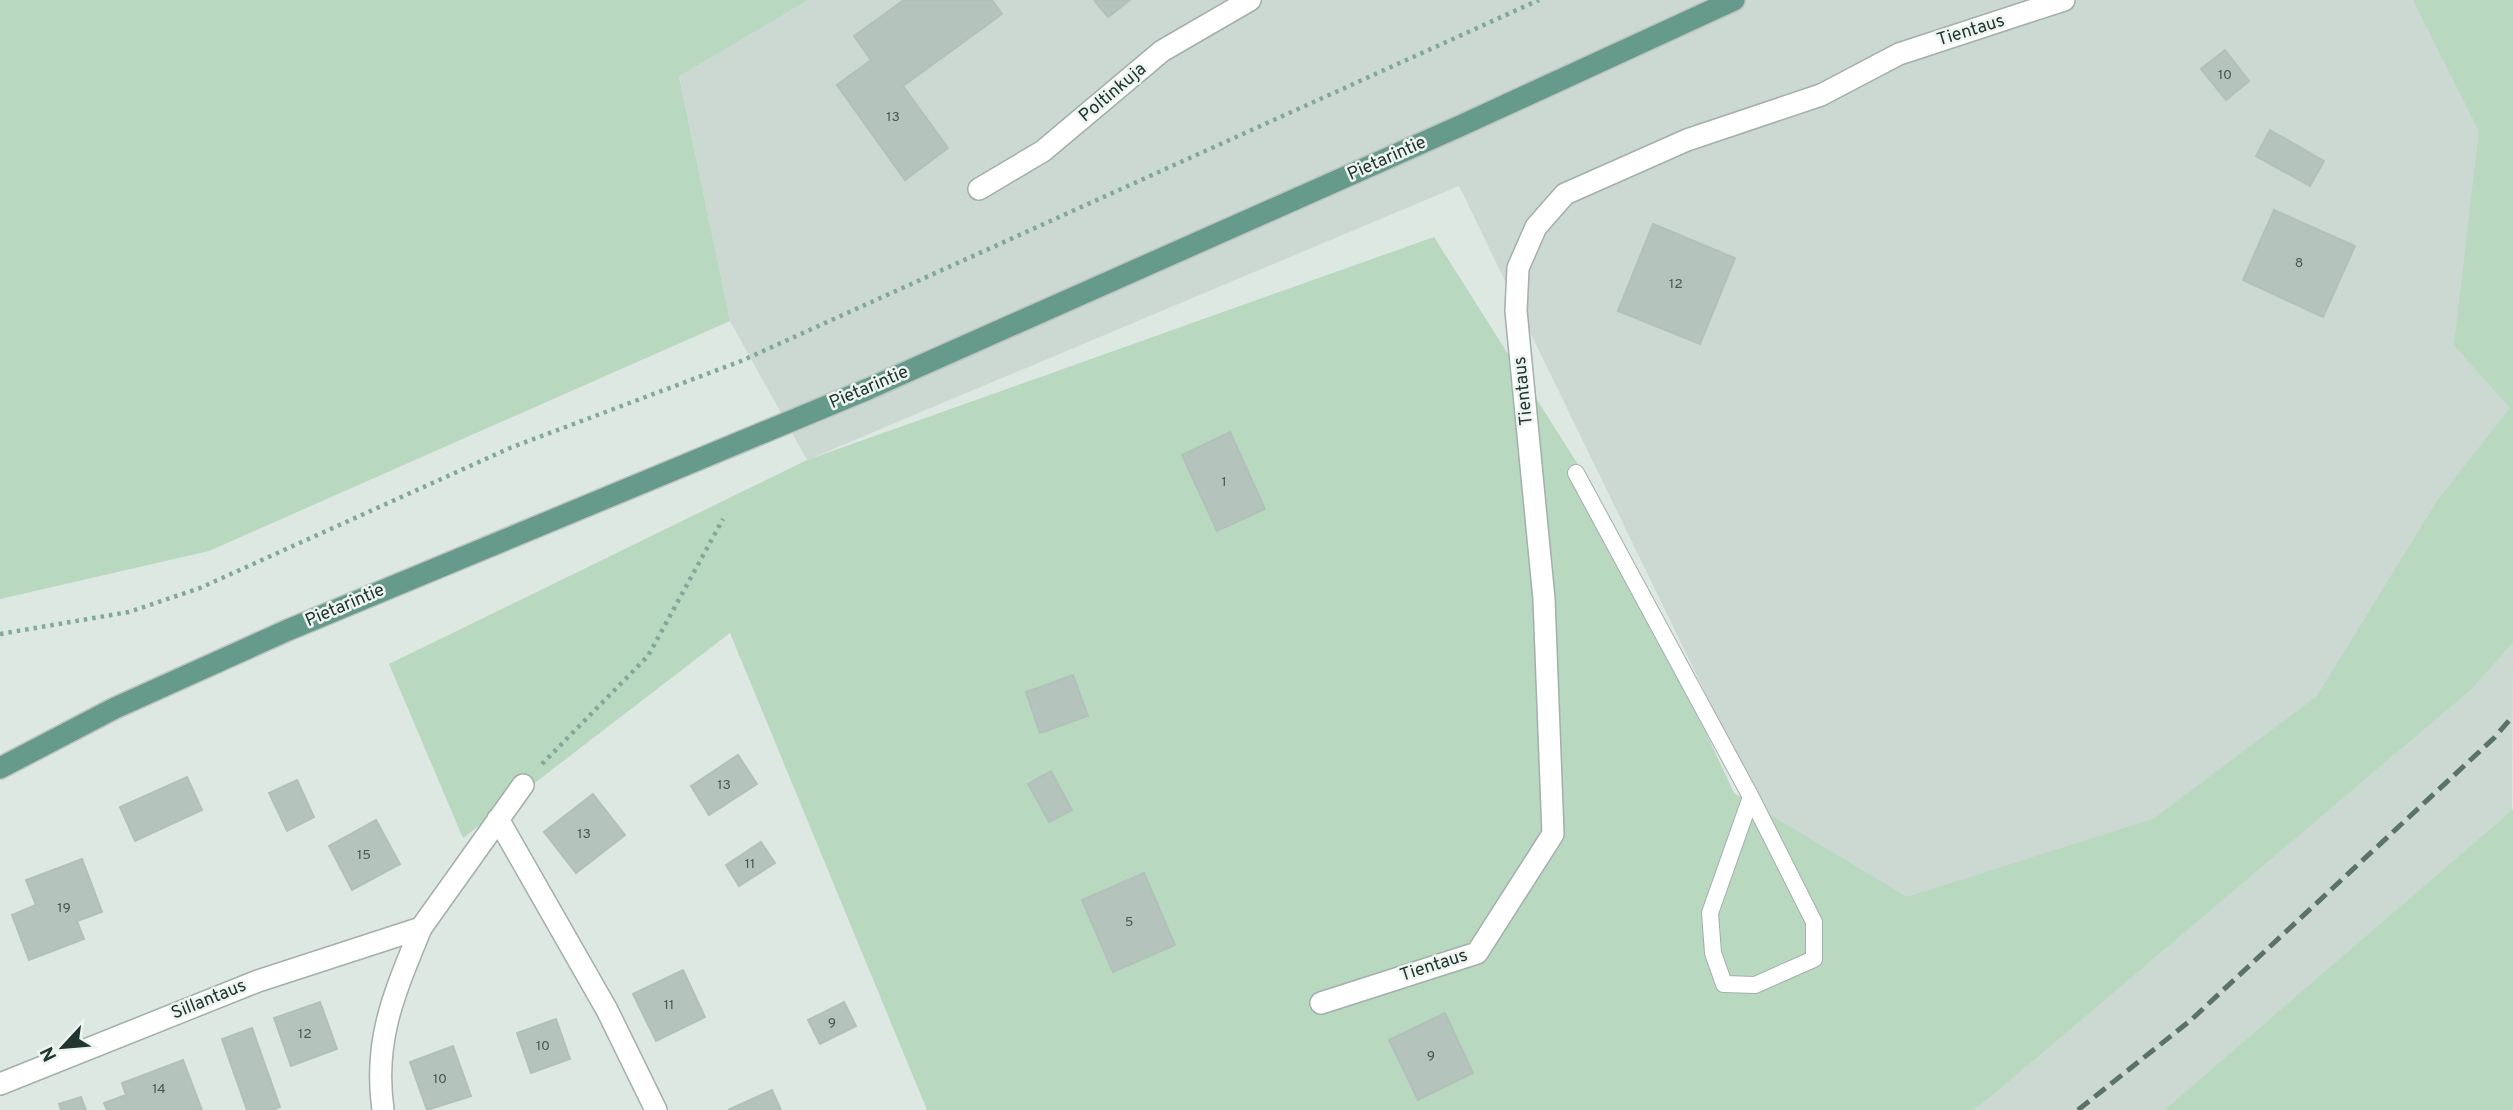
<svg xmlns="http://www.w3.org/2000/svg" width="2513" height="1110" font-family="Overpass,sans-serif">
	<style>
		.built { fill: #ccd8d2 }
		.green { fill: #b8d8c0 }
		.building { fill: #b4c3bc; stroke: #b1c1ba; stroke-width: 2 }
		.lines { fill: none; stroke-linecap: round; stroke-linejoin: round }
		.service-casing { stroke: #a2afaa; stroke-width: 18 }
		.minor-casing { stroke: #a2afaa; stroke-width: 24 }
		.primary-casing { stroke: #bcc3c1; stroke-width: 24 }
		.path { stroke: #81a99b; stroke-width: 4.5; stroke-dasharray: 3.5 5; stroke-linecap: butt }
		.service { stroke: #fff; stroke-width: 16 }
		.minor { stroke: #fff; stroke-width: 21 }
		.primary { stroke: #669b8b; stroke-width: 21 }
		.rail { stroke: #5b726b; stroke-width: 5; stroke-dasharray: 14 7; stroke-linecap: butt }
		.labels { text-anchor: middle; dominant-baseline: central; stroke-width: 5; stroke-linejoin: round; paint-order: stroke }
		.number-label { font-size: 14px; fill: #465953 }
		.street-label { font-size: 18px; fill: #213630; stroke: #eef5f1 }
	</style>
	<rect width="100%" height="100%" fill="#dee8e3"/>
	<g class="built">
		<path d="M808 0H2513V538L2349 737 1838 966 1459 186 807 460 730 321 679 75Z"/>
		<path d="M2513 643 2512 810 2164 1110H1973L1993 1095 2472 689Z"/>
	</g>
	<g class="green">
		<path d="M0 0H808L679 76 730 321 209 551 0 599Z"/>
		<path d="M2413 0H2513V643L2472 689 1993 1095 1973 1110H927L730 633 463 838 389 664 807 460 1434 237 1591 485 1734 793 1907 897 2153 819 2317 696 2437 501 2510 408 2454 345 2479 131Z"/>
		<path d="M2513 809V1110H2164L2512 810Z"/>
	</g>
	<g class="building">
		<path d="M904 0H992L1002 14 903 86 948 148 905 180 837 85 871 60 854 36Z"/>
		<path d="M1094 0H1130L1108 17Z"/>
		<path d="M2225 50 2249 81 2226 100 2201 69Z"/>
		<path d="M2270 130 2324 161 2310 186 2256 156Z"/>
		<path d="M2274 210 2355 246 2323 317 2243 280Z"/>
		<path d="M1653 224 1735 258 1700 344 1618 311Z"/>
		<path d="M1230 432 1265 509 1217 531 1182 455Z"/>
		<path d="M1073 675 1088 716 1040 733 1026 692Z"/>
		<path d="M738 755 757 784 709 815 691 786Z"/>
		<path d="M1051 771 1072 810 1049 822 1028 784Z"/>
		<path d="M187 777 202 810 135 841 120 807Z"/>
		<path d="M297 780 314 817 287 831 269 793Z"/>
		<path d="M593 794 625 835 576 873 544 832Z"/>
		<path d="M376 820 400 864 352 890 329 846Z"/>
		<path d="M761 842 775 863 739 886 726 865Z"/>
		<path d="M82 859 102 912 77 921 84 939 29 960 12 915 36 905 26 880Z"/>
		<path d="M1144 873 1175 945 1113 972 1082 900Z"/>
		<path d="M683 970 705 1017 656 1041 633 994Z"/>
		<path d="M320 1002 337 1049 291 1066 274 1018Z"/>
		<path d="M844 1002 856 1026 820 1044 808 1020Z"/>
		<path d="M1445 1013 1473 1073 1418 1100 1389 1040Z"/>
		<path d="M556 1019 570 1059 531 1073 517 1033Z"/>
		<path d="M252 1028 280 1107 273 1110H247L222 1039Z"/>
		<path d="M453 1046 471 1096 427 1110 410 1062Z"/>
		<path d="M183 1060 202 1110H107L104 1103 126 1095 122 1083Z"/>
		<path d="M772 1090 781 1110H728Z"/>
		<path d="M81 1097 86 1110H61L59 1104Z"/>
	</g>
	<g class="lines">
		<defs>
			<path id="service" d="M1576 473 1751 797 1814 922V959L1755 985 1724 984 1713 953 1710 913 1751 797"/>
			<g id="minor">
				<path d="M979 189 1043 151 1162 51 1250 0"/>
				<path d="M498 819 607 1010 656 1110"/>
				<path d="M1321 1003 1477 953 1553 834 1544 599 1516 311 1518 268 1536 227 1565 194 1687 140 1821 95 1899 54 2064 0"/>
				<path d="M0 1084 258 981 421 928 523 785"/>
				<path d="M383 1110C373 1039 395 992 421 928"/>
			</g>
			<path id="primary" d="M0 768 115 708 288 630 868 389 1460 126 1734 0"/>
		</defs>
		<use href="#service" class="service-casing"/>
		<use href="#minor" class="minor-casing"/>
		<use href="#primary" class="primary-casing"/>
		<g class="path">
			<path d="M0 634 129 612 200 588 510 448 741 361 1539 0"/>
			<path d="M542 764 648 656 723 519"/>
		</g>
		<use href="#service" class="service"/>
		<use href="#minor" class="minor"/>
		<use href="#primary" class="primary"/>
		<path class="rail" d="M2078 1110 2191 1020 2494 738 2513 716"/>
	</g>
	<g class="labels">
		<g class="number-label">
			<text x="2225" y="75">10</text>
			<text x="893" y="117">13</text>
			<text x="2299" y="263">8</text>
			<text x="1676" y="284">12</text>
			<text x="1224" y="482">1</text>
			<text x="724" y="785">13</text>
			<text x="584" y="834">13</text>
			<text x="364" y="855">15</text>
			<text x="750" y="864">11</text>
			<text x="64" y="908">19</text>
			<text x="1129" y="922">5</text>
			<text x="669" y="1005">11</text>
			<text x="832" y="1023">9</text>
			<text x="305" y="1034">12</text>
			<text x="543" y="1046">10</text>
			<text x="1431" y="1056">9</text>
			<text x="440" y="1079">10</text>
			<text x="159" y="1089">14</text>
		</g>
		<g class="street-label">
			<text transform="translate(1971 31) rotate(-17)">Tientaus</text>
			<text transform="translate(1113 93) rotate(-40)">Poltinkuja</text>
			<text transform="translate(1387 159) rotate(-24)">Pietarintie</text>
			<text transform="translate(869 388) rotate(-23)">Pietarintie</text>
			<text transform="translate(1524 391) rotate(-96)">Tientaus</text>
			<text transform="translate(345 606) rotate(-23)">Pietarintie</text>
			<text transform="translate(1434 966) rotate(-18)">Tientaus</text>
			<text transform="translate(209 1000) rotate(-22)">Sillantaus</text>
		</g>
	</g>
	<g transform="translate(63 1047) rotate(244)" stroke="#eef5f1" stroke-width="5" paint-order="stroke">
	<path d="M0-5L12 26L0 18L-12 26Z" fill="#213630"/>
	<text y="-10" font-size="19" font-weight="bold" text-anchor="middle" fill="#213630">N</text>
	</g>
</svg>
